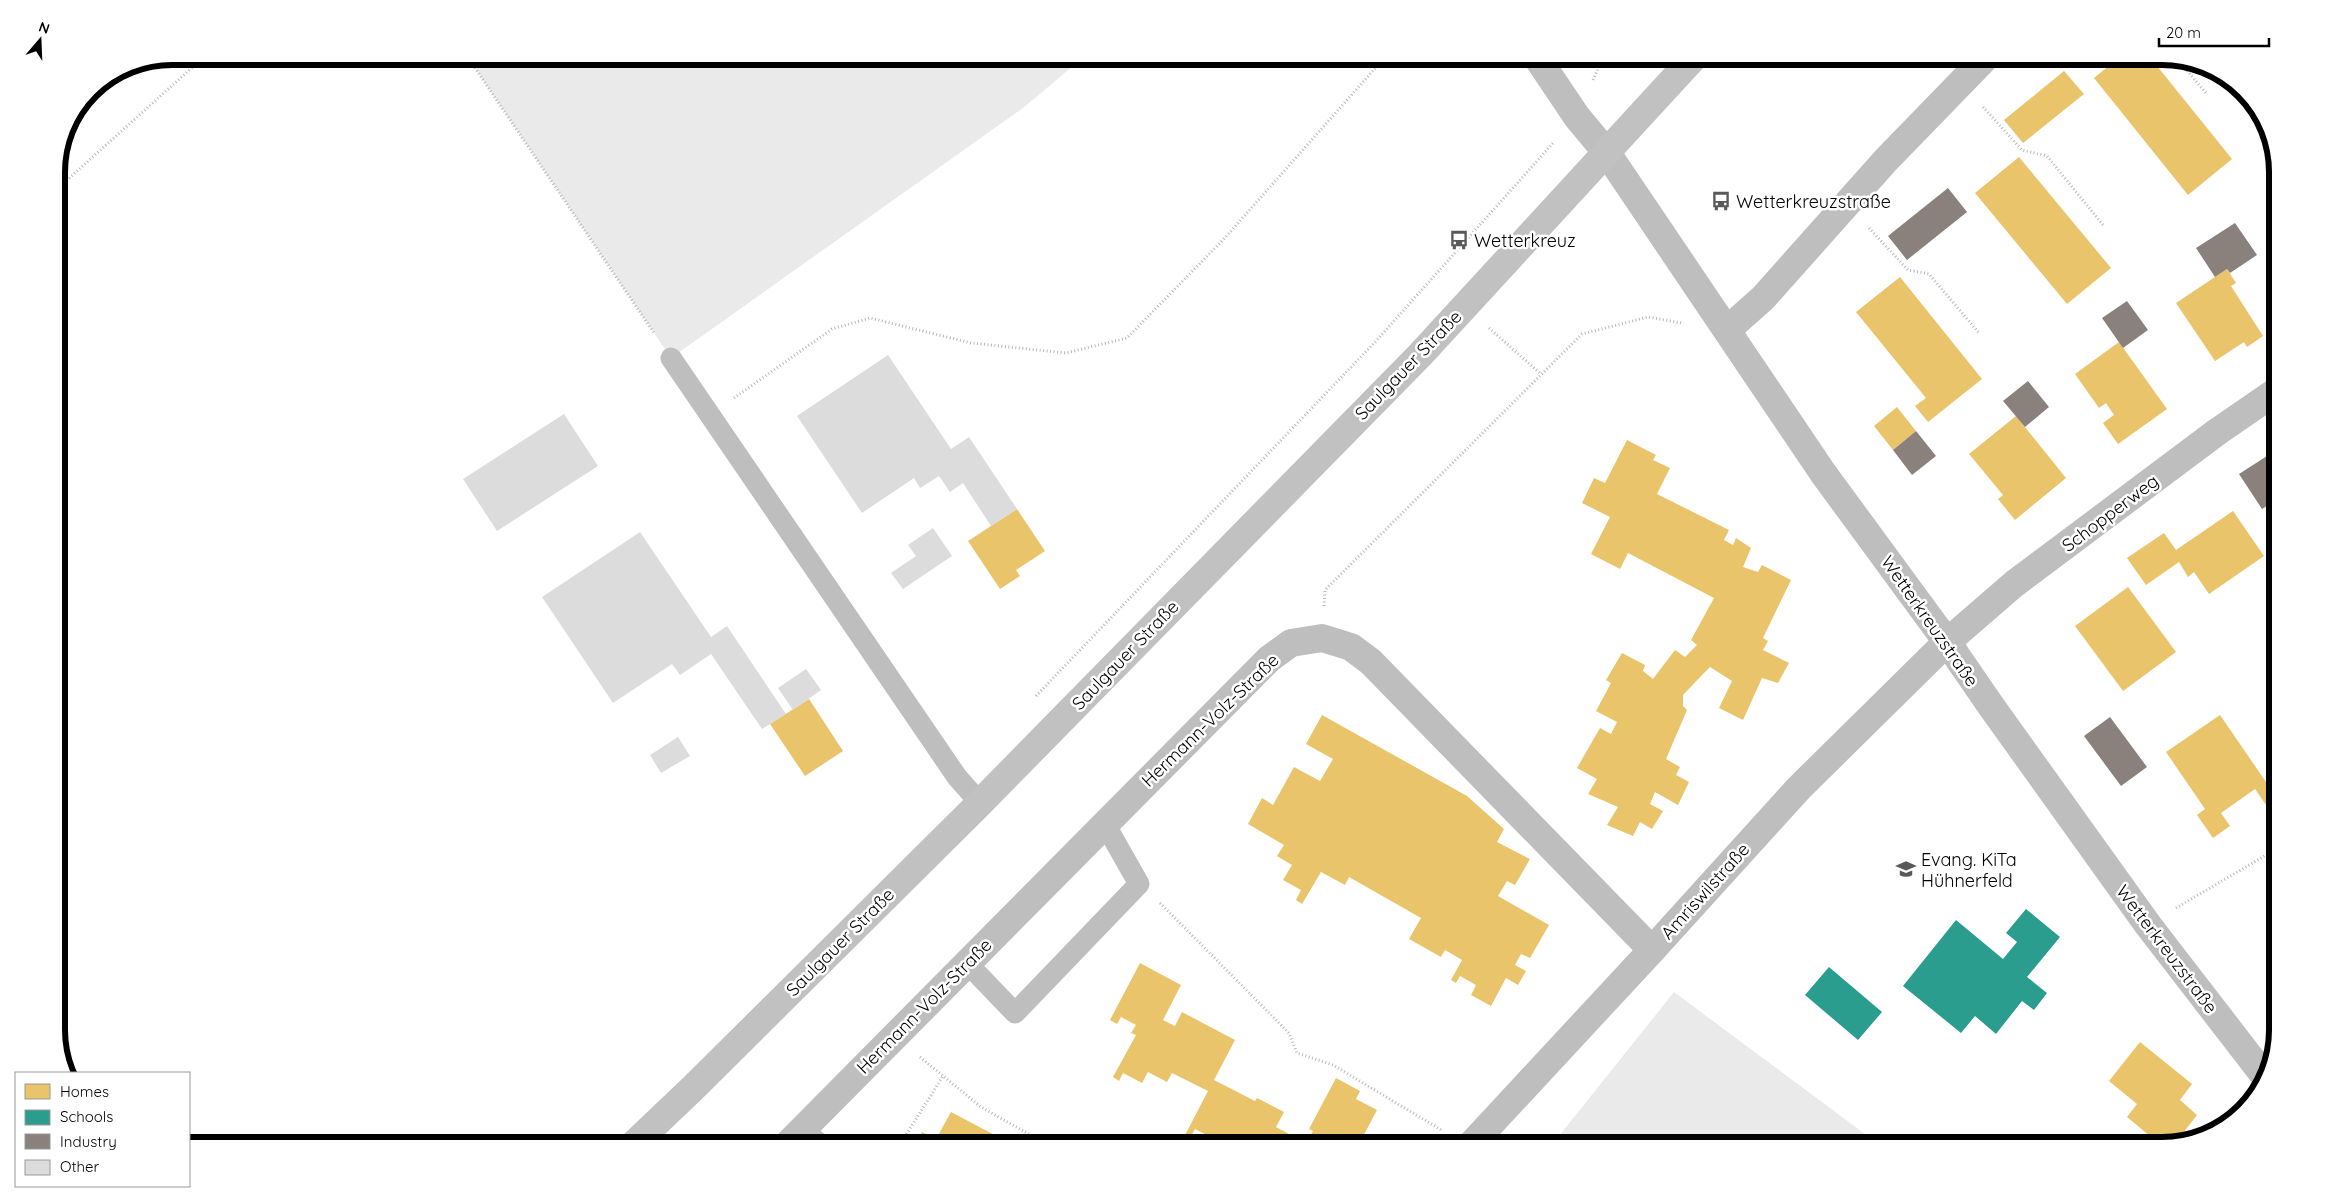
<svg xmlns="http://www.w3.org/2000/svg" width="2334" height="1202" font-family="Quicksand,sans-serif">
	<style>
		.green { fill: #eaeaea }
		.homes { fill: #e9c46a }
		.schools { fill: #2a9d8f }
		.industry { fill: #8a817c }
		.building { fill: #dcdcdc }
		.lines { fill: none; stroke-linecap: round; stroke-linejoin: round }
		.path { stroke: #b8b8b8; stroke-width: 3; stroke-dasharray: 1 2.5; stroke-linecap: butt }
		.lane { stroke: #bebebe; stroke-width: 21 }
		.street { stroke: #bebebe; stroke-width: 28 }
		.secondary { stroke: #c1c1c1; stroke-width: 28 }
		.labels { text-anchor: middle; dominant-baseline: central; stroke-width: 5; stroke-linejoin: round; paint-order: stroke }
		.poi-label { font-size: 18px; fill: #000; stroke: #fff; text-anchor: start }
		.street-label { font-size: 18px; fill: #000; stroke: #fff }
		.rim { fill: none; stroke: #000; stroke-width: 6 }
	</style>
	<rect width="100%" height="100%" fill="#fff"/>
	<g class="green">
		<path d="M485 56H1085L1023 108 671 358 473 65Z"/>
		<path d="M1674 992 1881 1146H1551Z"/>
	</g>
	<g class="homes">
		<path d="M2121 56H2149L2232 159 2188 195 2094 78Z"/>
		<path d="M2064 71 2084 94 2023 143 2004 120Z"/>
		<path d="M2019 157 2111 268 2067 304 1975 193Z"/>
		<path d="M2227 269 2236 283 2231 286 2263 336 2247 347 2244 342 2215 361 2176 303Z"/>
		<path d="M1900 277 1982 379 1928 422 1915 406 1926 398 1856 312Z"/>
		<path d="M2119 342 2167 409 2118 444 2103 423 2114 415 2106 403 2099 408 2075 374Z"/>
		<path d="M1897 407 1916 431 1893 450 1874 426Z"/>
		<path d="M2016 416 2066 478 2015 520 1998 499 2003 495 1969 454Z"/>
		<path d="M1627 440 1656 455 1653 460 1670 468 1657 494 1729 530 1724 540 1733 545 1736 538 1751 548 1743 567 1758 572 1762 565 1791 580 1763 638 1768 641 1763 650 1789 663 1778 683 1762 678 1743 720 1719 708 1732 681 1710 667 1703 674 1683 695V706L1687 710 1666 759 1680 767 1676 775 1689 782 1678 805 1655 792 1650 804 1663 811 1652 829 1640 822 1633 836 1607 825 1618 807 1588 794 1597 779 1577 768 1600 728 1611 734 1617 722 1596 711 1611 683 1606 680 1622 653 1645 665 1643 671 1653 679 1675 650 1685 657 1697 645 1691 640 1714 598 1628 553 1620 569 1591 554 1610 517 1582 503 1594 478 1605 483Z"/>
		<path d="M1017 509 1045 551 1016 570 1020 576 1000 589 968 541Z"/>
		<path d="M2233 511 2264 556 2209 594 2194 572 2188 577 2179 562 2146 585 2127 558 2164 533 2176 550Z"/>
		<path d="M2128 587 2176 652 2123 691 2075 626Z"/>
		<path d="M809 699 843 751 805 776 770 724Z"/>
		<path d="M1322 715 1467 796 1504 829 1497 842 1530 859 1515 885 1507 881 1498 896 1549 925 1530 958 1521 954 1515 965 1526 971 1518 985 1506 978 1491 1006 1471 995 1476 985 1460 976 1456 983 1451 980 1462 960 1445 950 1441 957 1409 939 1421 918 1349 877 1345 885 1321 872 1302 904 1296 900 1301 890 1283 880 1292 865 1277 856 1284 845 1248 824 1262 798 1273 805 1294 767 1320 781 1333 759 1306 744Z"/>
		<path d="M2220 715 2266 782 2278 774V816L2275 818 2255 789 2221 813 2230 826 2213 838 2197 815 2205 809 2166 752Z"/>
		<path d="M1140 963 1181 985 1163 1020 1175 1026 1182 1012 1235 1040 1214 1080 1255 1101 1257 1098 1284 1112 1276 1127 1306 1143 1313 1131 1309 1129 1336 1078 1360 1091 1356 1099 1377 1110 1358 1146H1209L1207 1144 1211 1137 1195 1129 1189 1140 1184 1137 1208 1091 1172 1073 1167 1082 1148 1072 1142 1083 1123 1073 1119 1081 1113 1077 1136 1035 1131 1033 1136 1025 1121 1017 1117 1024 1110 1020Z"/>
		<path d="M2140 1042 2192 1084 2180 1100 2197 1115 2176 1142 2162 1146 2127 1117 2137 1104 2109 1081Z"/>
		<path d="M951 1112 1006 1141 1003 1146H915L922 1132 936 1139Z"/>
	</g>
	<g class="schools">
		<path d="M2026 909 2060 937 2027 977 2047 993 2034 1010 2022 1001 1996 1034 1975 1016 1961 1033 1903 986 1956 920 2003 959 2017 942 2006 933Z"/>
		<path d="M1829 967 1882 1012 1858 1040 1805 995Z"/>
	</g>
	<g class="industry">
		<path d="M1948 188 1967 212 1907 260 1888 236Z"/>
		<path d="M2235 223 2257 255 2230 273 2227 269 2215 277 2196 248Z"/>
		<path d="M2127 301 2148 330 2123 348 2102 318Z"/>
		<path d="M2028 381 2049 407 2025 427 2003 401Z"/>
		<path d="M1916 431 1936 456 1912 475 1893 450Z"/>
		<path d="M2267 456 2278 471V499L2262 509 2239 474Z"/>
		<path d="M2110 717 2147 767 2121 786 2084 736Z"/>
	</g>
	<g class="building">
		<path d="M888 355 951 449 969 437 1017 509 991 526 963 483 950 492 939 476 920 488 914 478 862 513 797 416Z"/>
		<path d="M564 414 598 466 497 531 463 479Z"/>
		<path d="M933 528 952 556 903 589 891 573 916 556 908 545Z"/>
		<path d="M640 532 711 637 727 626 786 714 762 729 711 654 680 675 672 664 613 703 542 597Z"/>
		<path d="M806 669 821 690 793 710 778 688Z"/>
		<path d="M678 737 690 756 661 773 650 755Z"/>
	</g>
	<g class="lines">
		<g class="path">
			<path d="M467 56 654 333"/>
			<path d="M2178 60 2206 93"/>
			<path d="M1593 80 1604 56"/>
			<path d="M1983 107 2022 150 2047 156 2103 225"/>
			<path d="M56 190 205 56"/>
			<path d="M1869 228 1908 270 1929 274 1979 333"/>
			<path d="M1489 328 1541 374"/>
			<path d="M734 398 832 329 870 318 971 343 1066 353 1127 338 1223 240 1386 56"/>
			<path d="M1324 606 1325 590 1582 334 1648 317 1682 323"/>
			<path d="M1036 696 1377 340 1554 142"/>
			<path d="M1160 903 1289 1033 1297 1053 1333 1065 1443 1131"/>
			<path d="M2176 908 2278 848"/>
			<path d="M920 1057 981 1107 1050 1146"/>
			<path d="M899 1146 943 1076"/>
		</g>
		<g class="lane">
			<path d="M671 358 957 777 980 803"/>
			<path d="M967 963 1015 1013 1139 884 1105 824"/>
			<path d="M801 1129 823 1146"/>
		</g>
		<g class="street">
			<path d="M1536 56 1577 117 1607 153 1823 473 1947 642 1991 706 2148 925 2266 1078"/>
			<path d="M1727 330 1763 298 1886 160 1987 56"/>
			<path d="M786 1146 1269 659 1291 643 1322 638 1351 647 1371 662 1652 950"/>
			<path d="M1470 1146 1652 950 1799 788 1947 642 2014 584 2217 432 2278 390"/>
		</g>
		<path class="secondary" d="M632 1146 693 1088 980 803 1420 355 1695 56"/>
	</g>
	<defs>
		<symbol id="bus-bare" viewBox="-9 -9 18 18"><path d="M-5-6H5V4H4V6H2V4H-2V6H-4V4H-5ZM-3.5-4V0h7V-4ZM-3.5 1.2v1.5H-2V1.2ZM2 1.2v1.5H3.5V1.2Z" fill="#595959" stroke="#fff" stroke-width="2.5" paint-order="stroke"/></symbol>
		<symbol id="school-bare" viewBox="-9 -9 18 18"><path d="M0-5L7-2L0 1L-7-2ZM-4 1L0 2.5L4 1V4Q0 6-4 4Z" fill="#595959" stroke="#fff" stroke-width="2.5" paint-order="stroke"/></symbol>
	</defs>
	<g fill-rule="evenodd">
		<use href="#bus-bare" x="1707" y="187" width="28" height="28"/>
		<use href="#bus-bare" x="1445" y="226" width="28" height="28"/>
		<use href="#school-bare" x="1892" y="855" width="28" height="28"/>
	</g>
	<g class="labels">
		<g class="poi-label">
			<text x="1736" y="201">Wetterkreuzstraße</text>
			<text x="1474" y="240">Wetterkreuz</text>
			<text x="1921" y="859">Evang. KiTa<tspan x="1921" dy="21">Hühnerfeld</tspan></text>
		</g>
		<g class="street-label">
			<text transform="translate(1408 365) rotate(-46)">Saulgauer Straße</text>
			<text transform="translate(2110 513) rotate(-37)">Schopperweg</text>
			<text transform="translate(1930 621) rotate(55)">Wetterkreuzstraße</text>
			<text transform="translate(1125 655) rotate(-46)">Saulgauer Straße</text>
			<text transform="translate(1210 720) rotate(-44)">Hermann-Volz-Straße</text>
			<text transform="translate(1705 891) rotate(-48)">Amriswilstraße</text>
			<text transform="translate(840 942) rotate(-45)">Saulgauer Straße</text>
			<text transform="translate(2167 949) rotate(53)">Wetterkreuzstraße</text>
			<text transform="translate(924 1006) rotate(-45)">Hermann-Volz-Straße</text>
		</g>
	</g>
	<path d="M0 0H2334V1202H0ZM172 65H2162A107 107 0 0 1 2269 172V1030A107 107 0 0 1 2162 1137H172A107 107 0 0 1 65 1030V172A107 107 0 0 1 172 65Z" fill="#fff" fill-rule="evenodd"/>
	<path class="rim" d="M172 65H2162A107 107 0 0 1 2269 172V1030A107 107 0 0 1 2162 1137H172A107 107 0 0 1 65 1030V172A107 107 0 0 1 172 65Z"/>
	<rect x="15" y="1072" width="175" height="115" fill="#ffffff" stroke="#999999"/>
	<rect x="25" y="1084" width="25" height="15" fill="#e9c46a" stroke="#999999"/>
	<text x="60" y="1097" font-size="15" fill="#000000">Homes</text>
	<rect x="25" y="1110" width="25" height="15" fill="#2a9d8f" stroke="#999999"/>
	<text x="60" y="1122" font-size="15" fill="#000000">Schools</text>
	<rect x="25" y="1134" width="25" height="15" fill="#8a817c" stroke="#999999"/>
	<text x="60" y="1147" font-size="15" fill="#000000">Industry</text>
	<rect x="25" y="1160" width="25" height="15" fill="#dcdcdc" stroke="#999999"/>
	<text x="60" y="1172" font-size="15" fill="#000000">Other</text>
	<g transform="translate(40 40) rotate(19)" stroke="#ffffff" stroke-width="4" paint-order="stroke">
	<path d="M0-4L9 19L0 12L-9 19Z" fill="#000000"/>
	<text y="-8" font-size="14" font-weight="bold" text-anchor="middle" fill="#000000">N</text>
	</g>
	<path d="M2159 38v8h110v-8" fill="none" stroke="#000000" stroke-width="2.5"/>
	<text x="2166" y="38" font-size="15" fill="#000000" stroke="#ffffff" stroke-width="4" paint-order="stroke">20 m</text>
</svg>
